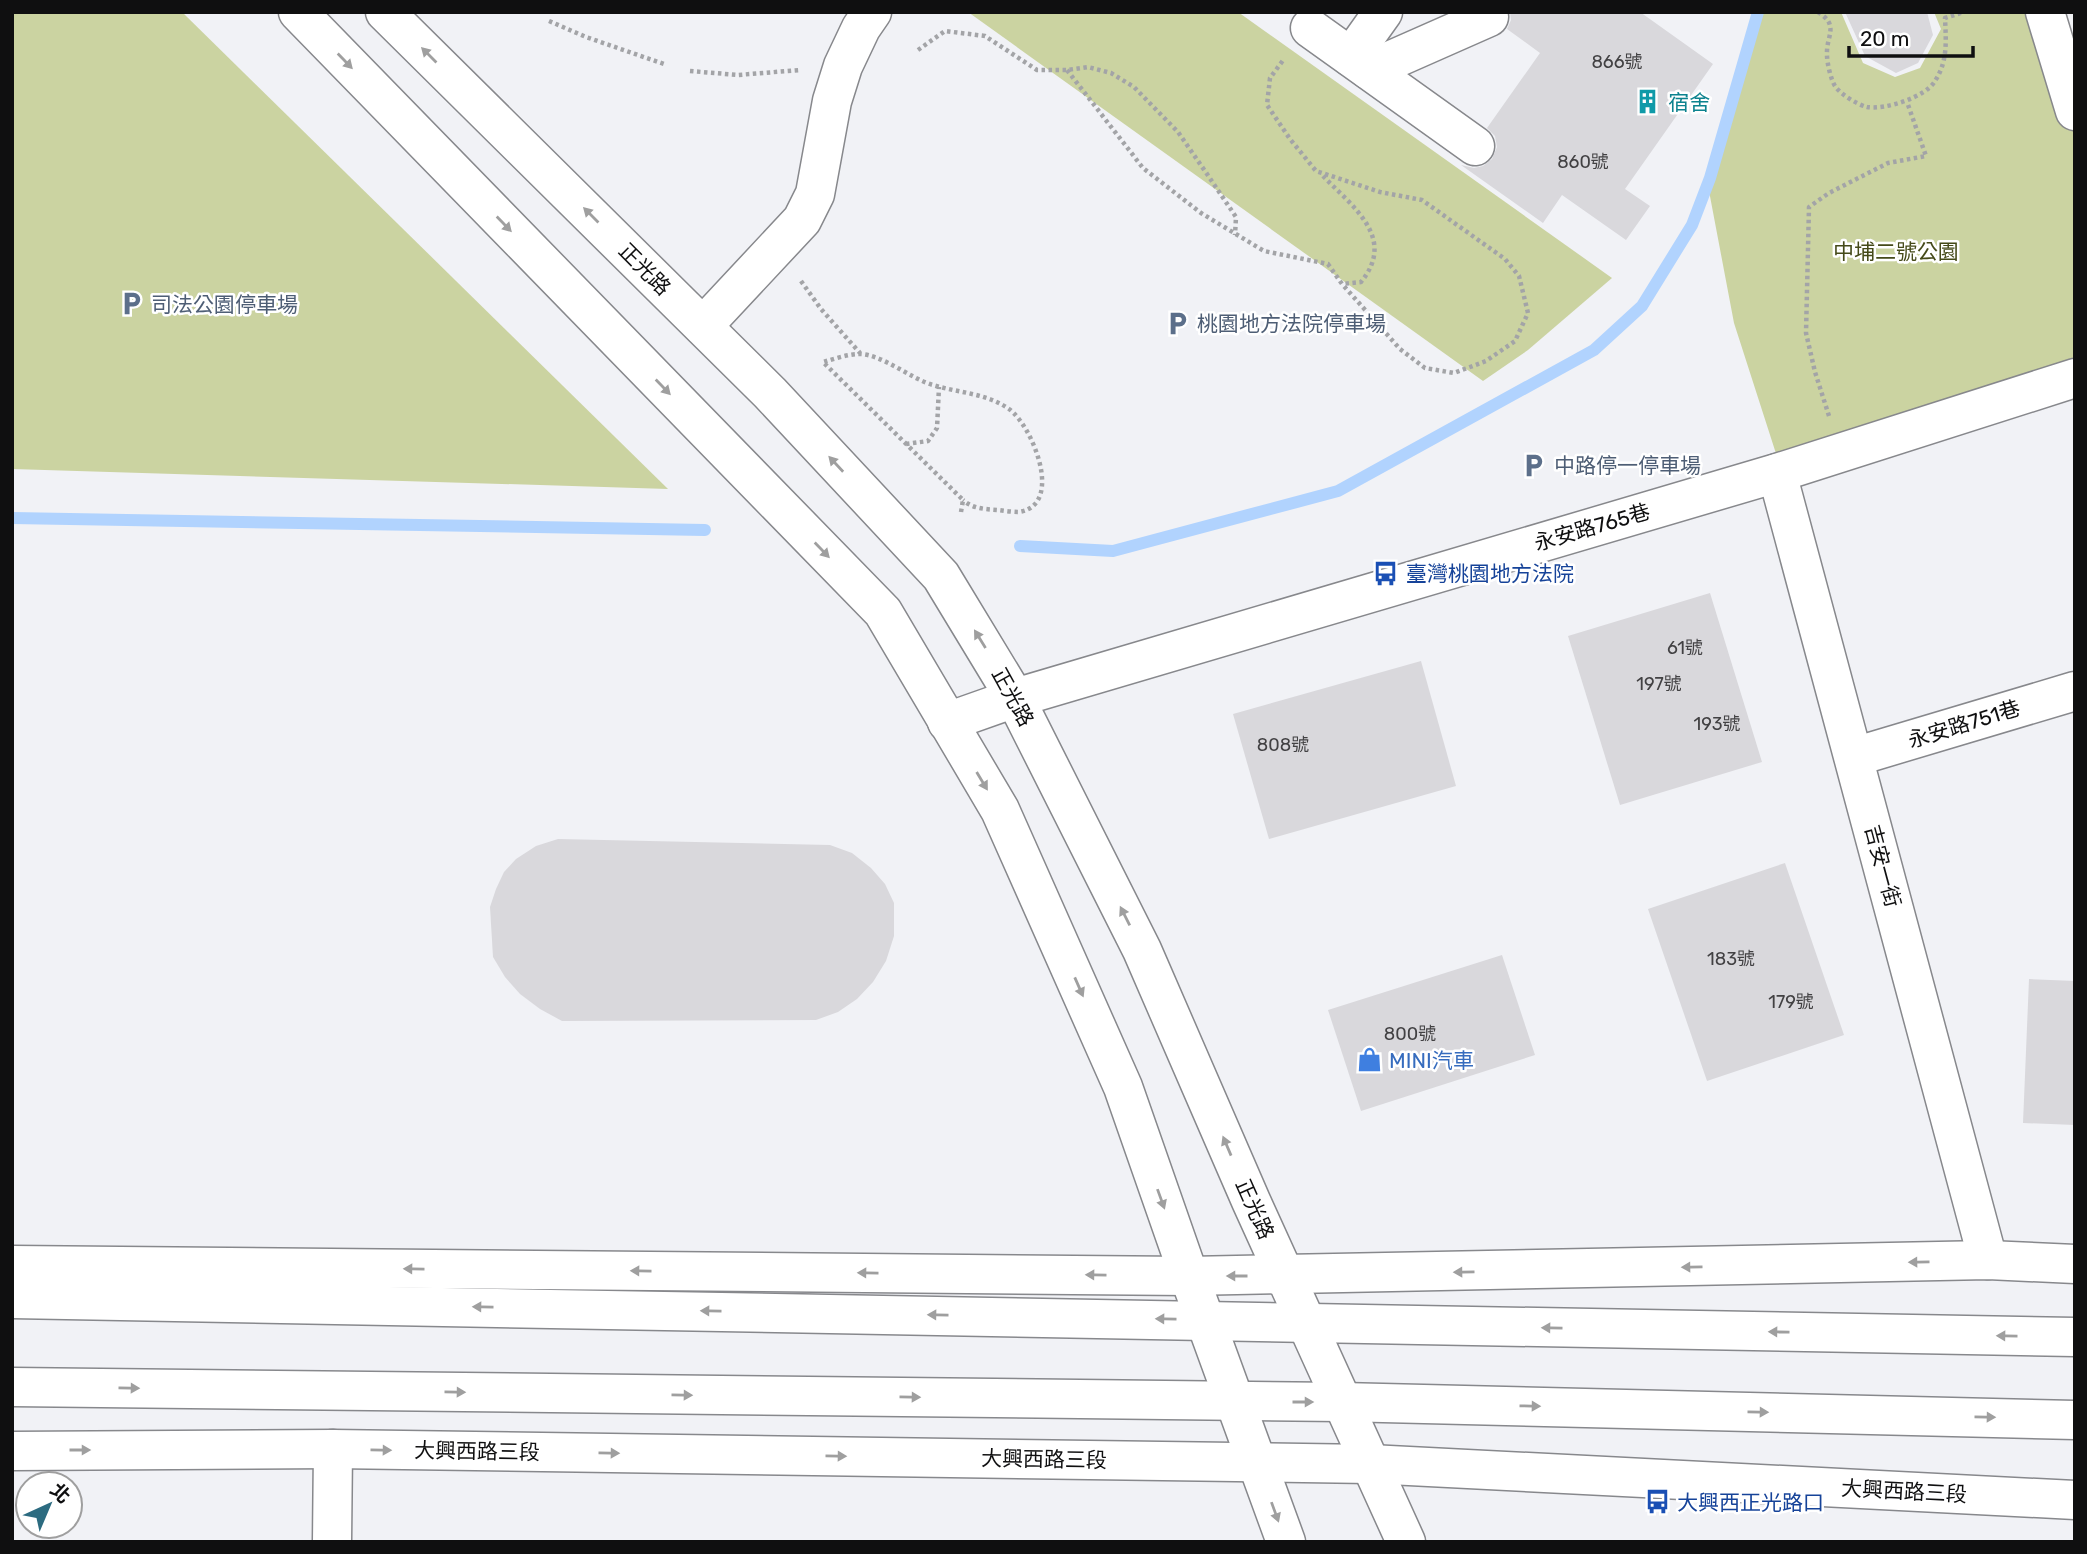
<svg xmlns="http://www.w3.org/2000/svg" width="2087" height="1554" font-family="Rubik,'Noto Sans TC',sans-serif">
	<style>
		.green { fill: #cbd3a1 }
		.lines { fill: none; stroke-linecap: round; stroke-linejoin: round }
		.stream { stroke: #b1d3fe; stroke-width: 12 }
		.building { fill: #d9d8dc }
		.minor-casing { stroke: #87888c; stroke-width: 41 }
		.path { stroke: #a3a4a7; stroke-width: 4.5; stroke-dasharray: 3.5 3.5; stroke-linecap: butt }
		.minor { stroke: #fff; stroke-width: 38 }
		.oneway { fill: #9f9f9f }
		.labels { text-anchor: middle; dominant-baseline: central; stroke-width: 5; stroke-linejoin: round; paint-order: stroke }
		.number-label { font-size: 18px; fill: #424143 }
		.culture-label { font-size: 21px; fill: #0d838f; stroke: #fff; text-anchor: start }
		.park-label { font-size: 21px; fill: #454a19; stroke: #fff }
		.street-label { font-size: 21px; fill: #0f0f10; stroke: #fff }
		.service-label { font-size: 21px; fill: #4e5e75; stroke: #fff; text-anchor: start }
		.transit-label { font-size: 21px; fill: #164399; stroke: #fff; text-anchor: start }
		.shop-label { font-size: 21px; fill: #366cbe; stroke: #fff; text-anchor: start }
	</style>
	<rect width="100%" height="100%" fill="#f1f2f6"/>
	<g class="green">
		<path d="M12 12H182L668 489 12 469Z"/>
		<path d="M968 12H1238L1612 278 1528 350 1483 381Z"/>
		<path d="M1755 12H1841L1863 63 1895 77 1920 68 1941 29 1934 12H2042L2075 121V374L1781 469 1734 323 1709 191Z"/>
	</g>
	<g class="lines">
		<g class="stream">
			<path d="M12 518 705 530"/>
			<path d="M1020 546 1113 551 1338 491 1594 350 1642 306 1692 225 1710 178 1758 12"/>
		</g>
	</g>
	<g class="building">
		<path d="M1510 12H1640L1713 64 1625 189 1650 206 1626 240 1562 195 1543 223 1461 165 1474 168 1483 166 1492 159 1497 147 1495 136 1487 128 1540 53 1507 29 1511 20Z"/>
		<path d="M1845 12H1927L1933 35 1918 63 1896 73 1865 56Z"/>
		<path d="M1710 593 1762 762 1620 805 1568 636Z"/>
		<path d="M1421 661 1456 786 1269 839 1233 714Z"/>
		<path d="M558 839 830 845 852 853 871 868 885 884 894 903V936L886 961 873 982 857 999 838 1012 816 1020 562 1021 540 1009 520 994 505 977 493 957 490 907 496 889 504 872 516 859 536 846Z"/>
		<path d="M1785 863 1844 1035 1707 1081 1648 909Z"/>
		<path d="M1502 955 1535 1055 1361 1111 1328 1010Z"/>
		<path d="M2029 979 2075 981V1125L2023 1123Z"/>
	</g>
	<g class="lines">
		<defs>
			<g id="minor">
				<path d="M298 12 883 612 1000 810 1123 1087 1189 1276 1286 1542"/>
				<path d="M385 12 770 393 941 576 1015 698 1142 950 1251 1201 1406 1542"/>
				<path d="M2045 12 2075 111"/>
				<path d="M1310 28 1475 146"/>
				<path d="M1351 57 1383 12"/>
				<path d="M1369 70 1489 17"/>
				<path d="M703 326 802 220 815 194 832 101 843 66 861 28 872 12"/>
				<path d="M1777 473 1988 1260"/>
				<path d="M947 722 1015 698 1777 473 2075 378"/>
				<path d="M1854 757 2075 691"/>
				<path d="M12 1265 1189 1276 1988 1260 2075 1264"/>
				<path d="M12 1299 2075 1337"/>
				<path d="M12 1387 1342 1402 2075 1420"/>
				<path d="M12 1451 333 1449 1370 1464 2075 1500"/>
				<path d="M332 1542 333 1449"/>
			</g>
		</defs>
		<use href="#minor" class="minor-casing"/>
		<g class="path">
			<path d="M1818 12C1840 26 1826 35 1827 55 1827 63 1831 80 1835 86 1840 94 1858 105 1867 107 1885 110 1926 97 1935 81 1948 61 1946 41 1945 18L1964 12"/>
			<path d="M549 21 586 37 664 64"/>
			<path d="M918 50 945 31 985 36 1037 70H1067L1088 67 1111 73 1134 87 1178 132 1207 174 1236 217 1235 235"/>
			<path d="M1067 70 1143 168 1201 213 1264 251 1328 264 1342 284 1400 349 1425 368 1454 373 1486 361 1515 341 1528 313 1519 276 1505 259 1422 200 1380 192 1316 171 1290 139 1267 105 1270 78 1284 59"/>
			<path d="M690 71 738 75 800 70"/>
			<path d="M1323 176C1353 207 1397 238 1361 282L1342 284"/>
			<path d="M801 281 821 309 860 353"/>
			<path d="M1829 416 1815 372 1806 333 1809 207 1829 193 1888 163 1926 156 1907 102"/>
			<path d="M906 444 928 441 937 428 939 387"/>
			<path d="M961 512 963 500 823 362C834 359 848 354 859 354 882 354 911 379 933 385 959 393 986 393 1009 409 1032 425 1065 505 1019 512 1013 512 1005 511 998 510 985 509 973 509 963 500"/>
		</g>
		<use href="#minor" class="minor"/>
	</g>
	<defs><path id="oneway-solid" d="M-6-.8H1V-3.2L6.5 0L1 3.2V.8H-6Z" transform="scale(1.75)"/></defs>
	<g class="oneway">
		<use href="#oneway-solid" transform="translate(429 55) rotate(-135)"/>
		<use href="#oneway-solid" transform="translate(345 61) rotate(46)"/>
		<use href="#oneway-solid" transform="translate(591 215) rotate(-135)"/>
		<use href="#oneway-solid" transform="translate(504 224) rotate(46)"/>
		<use href="#oneway-solid" transform="translate(663 387) rotate(46)"/>
		<use href="#oneway-solid" transform="translate(836 464) rotate(-133)"/>
		<use href="#oneway-solid" transform="translate(822 550) rotate(46)"/>
		<use href="#oneway-solid" transform="translate(980 639) rotate(-122)"/>
		<use href="#oneway-solid" transform="translate(982 781) rotate(59)"/>
		<use href="#oneway-solid" transform="translate(1125 916) rotate(-117)"/>
		<use href="#oneway-solid" transform="translate(1079 987) rotate(66)"/>
		<use href="#oneway-solid" transform="translate(1227 1146) rotate(-113)"/>
		<use href="#oneway-solid" transform="translate(1161 1199) rotate(70)"/>
		<use href="#oneway-solid" transform="translate(1919 1262) rotate(179)"/>
		<use href="#oneway-solid" transform="translate(1692 1267) rotate(179)"/>
		<use href="#oneway-solid" transform="translate(414 1269) rotate(-179)"/>
		<use href="#oneway-solid" transform="translate(641 1271) rotate(-179)"/>
		<use href="#oneway-solid" transform="translate(1464 1272) rotate(179)"/>
		<use href="#oneway-solid" transform="translate(868 1273) rotate(-179)"/>
		<use href="#oneway-solid" transform="translate(1096 1275) rotate(-179)"/>
		<use href="#oneway-solid" transform="translate(1237 1276) rotate(180)"/>
		<use href="#oneway-solid" transform="translate(483 1307) rotate(-179)"/>
		<use href="#oneway-solid" transform="translate(711 1311) rotate(-179)"/>
		<use href="#oneway-solid" transform="translate(938 1315) rotate(-179)"/>
		<use href="#oneway-solid" transform="translate(1166 1319) rotate(-179)"/>
		<use href="#oneway-solid" transform="translate(1552 1328) rotate(-179)"/>
		<use href="#oneway-solid" transform="translate(1779 1332) rotate(-179)"/>
		<use href="#oneway-solid" transform="translate(2007 1336) rotate(-179)"/>
		<use href="#oneway-solid" transform="translate(129 1388) rotate(1)"/>
		<use href="#oneway-solid" transform="translate(455 1392) rotate(1)"/>
		<use href="#oneway-solid" transform="translate(682 1395) rotate(1)"/>
		<use href="#oneway-solid" transform="translate(910 1397) rotate(1)"/>
		<use href="#oneway-solid" transform="translate(1303 1402)"/>
		<use href="#oneway-solid" transform="translate(1530 1406) rotate(1)"/>
		<use href="#oneway-solid" transform="translate(1758 1412) rotate(1)"/>
		<use href="#oneway-solid" transform="translate(1985 1417) rotate(1)"/>
		<use href="#oneway-solid" transform="translate(80 1450)"/>
		<use href="#oneway-solid" transform="translate(381 1450) rotate(1)"/>
		<use href="#oneway-solid" transform="translate(609 1453) rotate(1)"/>
		<use href="#oneway-solid" transform="translate(836 1456) rotate(1)"/>
		<use href="#oneway-solid" transform="translate(1275 1512) rotate(70)"/>
	</g>
	<defs>
		<symbol id="building-bare" viewBox="-9 -9 18 18"><path d="M-4-6H4V6H1V3H-1V6H-4ZM-2.5-4.3h1.7v1.8h-1.7ZM.8-4.3h1.7v1.8H.8ZM-2.5-1h1.7V.8h-1.7ZM.8-1h1.7V.8H.8Z" fill="#0f9aa8" stroke="#fff" stroke-width="2.5" paint-order="stroke"/></symbol>
		<symbol id="parking-bare" viewBox="-9 -9 18 18"><path d="M-3.5-5.5H1a3.5 3.5 0 0 1 0 7H-1V5.5H-3.5ZM-1-3.4V-.6H.8a1.4 1.4 0 0 0 0-2.8Z" fill="#5c6f8a" stroke="#fff" stroke-width="2.5" paint-order="stroke"/></symbol>
		<symbol id="bus-bare" viewBox="-9 -9 18 18"><path d="M-5-6H5V4H4V6H2V4H-2V6H-4V4H-5ZM-3.5-4V0h7V-4ZM-3.5 1.2v1.5H-2V1.2ZM2 1.2v1.5H3.5V1.2Z" fill="#1a4fb4" stroke="#fff" stroke-width="2.5" paint-order="stroke"/></symbol>
		<symbol id="shop-bare" viewBox="-9 -9 18 18"><path d="M-5-2.5h2.3a2.7 3.5 0 0 1 5.4 0H5L5.5 6h-11ZM-1.5-2.5h3a1.5 2.3 0 0 0-3 0Z" fill="#3f7fe0" stroke="#fff" stroke-width="2.5" paint-order="stroke"/></symbol>
	</defs>
	<g fill-rule="evenodd">
		<use href="#building-bare" x="1630" y="84" width="35" height="35"/>
		<use href="#parking-bare" x="114" y="286" width="35" height="35"/>
		<use href="#parking-bare" x="1160" y="306" width="35" height="35"/>
		<use href="#parking-bare" x="1516" y="448" width="35" height="35"/>
		<use href="#bus-bare" x="1368" y="556" width="35" height="35"/>
		<use href="#shop-bare" x="1352" y="1042" width="35" height="35"/>
		<use href="#bus-bare" x="1640" y="1484" width="35" height="35"/>
	</g>
	<g class="labels">
		<g class="number-label">
			<text x="1617" y="62">866號</text>
			<text x="1583" y="162">860號</text>
			<text x="1685" y="648">61號</text>
			<text x="1659" y="684">197號</text>
			<text x="1717" y="724">193號</text>
			<text x="1283" y="745">808號</text>
			<text x="1731" y="959">183號</text>
			<text x="1791" y="1002">179號</text>
			<text x="1410" y="1034">800號</text>
		</g>
		<g class="culture-label">
			<text x="1668" y="102">宿舍</text>
		</g>
		<g class="park-label">
			<text x="1896" y="251">中埔二號公園</text>
		</g>
		<g class="street-label">
			<text transform="translate(645 269) rotate(45)">正光路</text>
			<text transform="translate(1592 527) rotate(-16)">永安路765巷</text>
			<text transform="translate(1013 697) rotate(61)">正光路</text>
			<text transform="translate(1964 724) rotate(-17)">永安路751巷</text>
			<text transform="translate(1883 866) rotate(75)">吉安一街</text>
			<text transform="translate(1255 1209) rotate(66)">正光路</text>
			<text transform="translate(477 1451) rotate(1)">大興西路三段</text>
			<text transform="translate(1044 1459) rotate(1)">大興西路三段</text>
			<text transform="translate(1904 1491) rotate(3)">大興西路三段</text>
		</g>
		<g class="service-label">
			<text x="151" y="304">司法公園停車場</text>
			<text x="1197" y="323">桃園地方法院停車場</text>
			<text x="1554" y="465">中路停一停車場</text>
		</g>
		<g class="transit-label">
			<text x="1406" y="573">臺灣桃園地方法院</text>
			<text x="1677" y="1502">大興西正光路口</text>
		</g>
		<g class="shop-label">
			<text x="1389" y="1060">MINI汽車</text>
		</g>
	</g>
	<rect width="2087" height="1554" fill="none" stroke="#0f0f10" stroke-width="28"/>
	<g transform="translate(49 1505) rotate(44)"><circle r="33" fill="#ffffff" stroke="#9f9f9f" stroke-width="2"/>
	<path d="M0-5L12 26L0 18L-12 26Z" fill="#2c6b80"/>
	<text y="-10" font-size="19" font-weight="bold" text-anchor="middle" fill="#0f0f10">北</text>
	</g>
	<path d="M1849 46v10h124v-10" fill="none" stroke="#0f0f10" stroke-width="3.5"/>
	<text x="1860" y="46" font-size="21" fill="#0f0f10" stroke="#ffffff" stroke-width="5" paint-order="stroke">20 m</text>
</svg>
